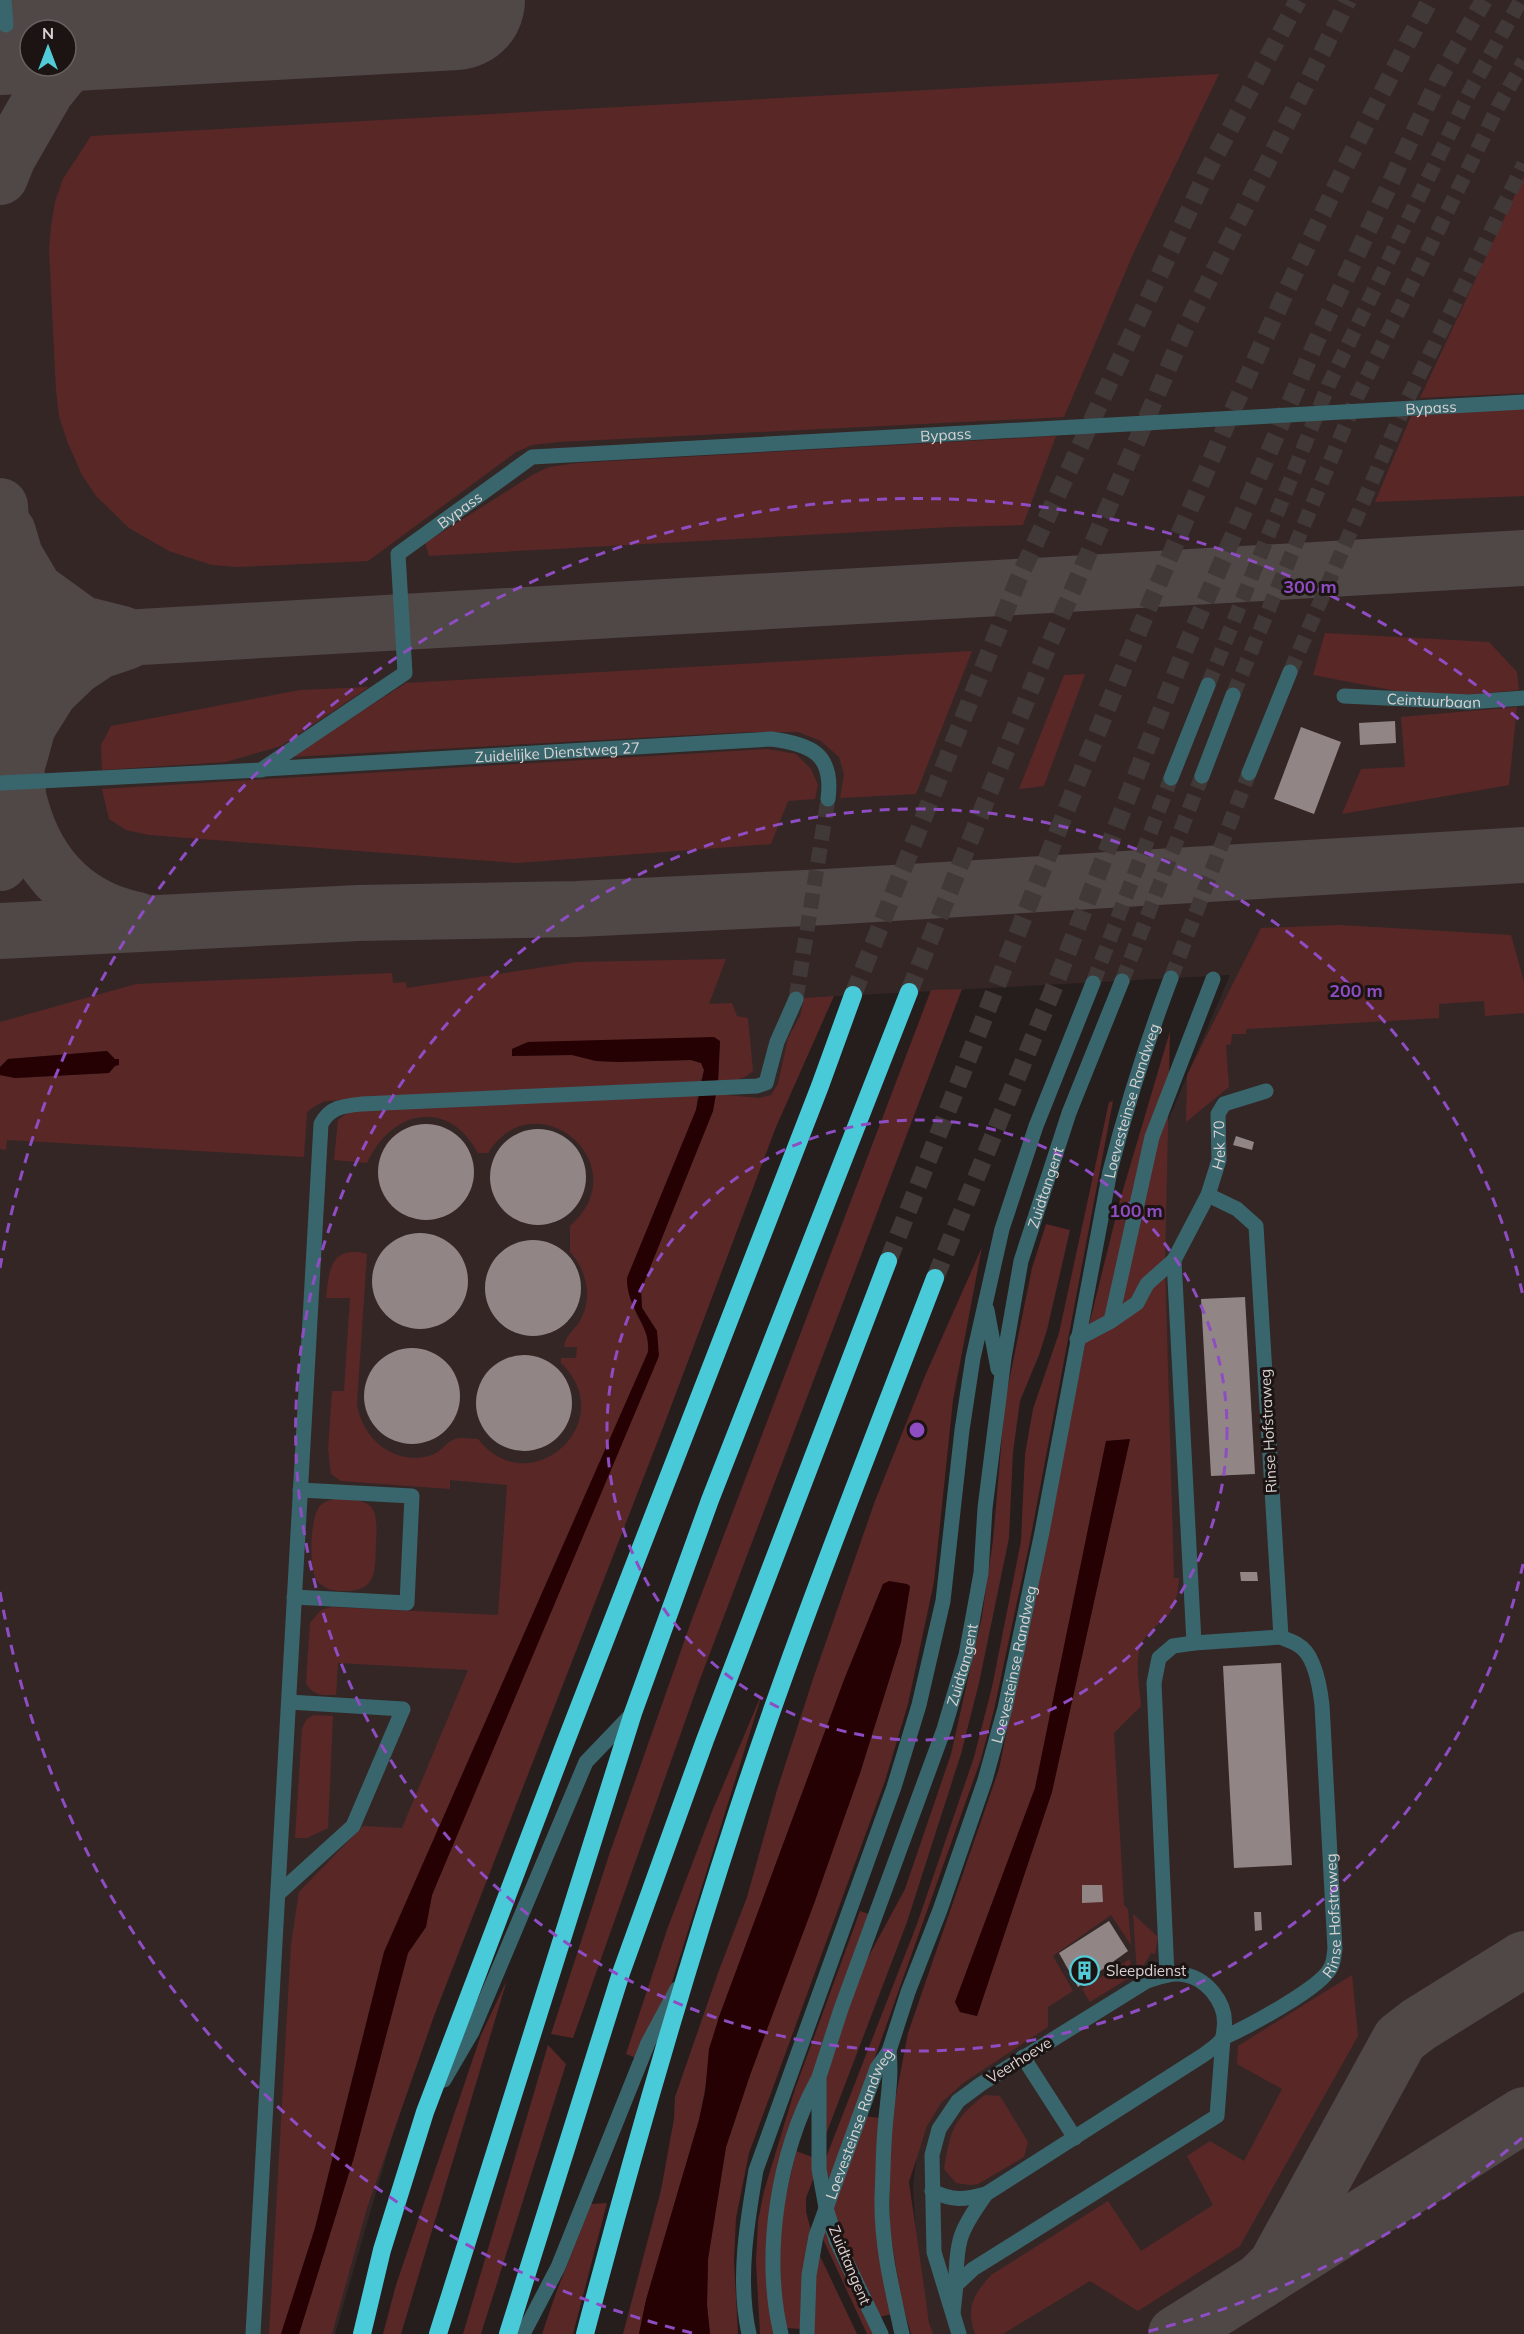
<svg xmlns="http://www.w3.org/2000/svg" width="1524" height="2334" font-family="Mulish,sans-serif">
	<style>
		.built { fill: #352626; fill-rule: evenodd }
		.green { fill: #5a2727; fill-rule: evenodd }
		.water { fill: #260103 }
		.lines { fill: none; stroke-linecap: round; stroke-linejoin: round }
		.taxiway { stroke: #504747; stroke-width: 56 }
		.runway { stroke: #504747; stroke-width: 140 }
		.building { fill: #918685 }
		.minor-tunnel { stroke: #413838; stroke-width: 15; stroke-dasharray: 15 8; stroke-linecap: butt }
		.highway-tunnel { stroke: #413838; stroke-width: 18; stroke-dasharray: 18 9; stroke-linecap: butt }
		.minor { stroke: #39666c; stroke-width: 15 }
		.highway { stroke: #49cad8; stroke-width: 18 }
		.ring { fill: none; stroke: #8e4dc3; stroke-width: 3; stroke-dasharray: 10 8 }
		.labels { text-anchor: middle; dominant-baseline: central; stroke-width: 6; stroke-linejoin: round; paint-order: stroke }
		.street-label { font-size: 15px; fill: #d9d3d3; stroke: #1c1413 }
		.poi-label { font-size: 15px; fill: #d9d3d3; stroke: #1c1413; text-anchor: start }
		.centre { fill: #8e4dc3; stroke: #1c1413; stroke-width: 3 }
		.ring-label { font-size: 18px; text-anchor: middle; font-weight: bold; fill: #8e4dc3; stroke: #1c1413; stroke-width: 6; stroke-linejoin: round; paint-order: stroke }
	</style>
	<rect width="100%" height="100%" fill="#261d1d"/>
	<path class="built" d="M0 0H1524V2334H932L917 2259 913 2185 920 2132 1148 1191 1169 1118 1230 975 822 997 431 2003 335 2334H0ZM30 30H66V66H30Z"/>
	<g class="green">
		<path d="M1219 74 1133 254 1064 417 559 442 532 445 516 452 368 561 238 567 212 565 169 551 129 528 96 496 82 475 67 441 59 416 56 391 49 248 51 226 55 202 63 179 91 136Z"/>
		<path d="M1524 176V393L1420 398Z"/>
		<path d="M1524 409V496L1375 502 1411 416Z"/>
		<path d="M1056 436 1023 525 951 527 429 556 425 543 534 474 549 467 577 463Z"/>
		<path d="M1325 633 1489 642 1517 672 1519 690 1433 698 1313 675Z"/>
		<path d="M972 651 916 794 840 798 844 774 839 757 821 741 798 732H747L290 757 406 683Z"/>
		<path d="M1085 674 1044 786 1019 789 1064 675Z"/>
		<path d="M369 687 281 746 226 762 102 770 101 745 111 726 300 690Z"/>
		<path d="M1517 707 1509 785 1342 814 1361 769 1405 767 1401 717Z"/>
		<path d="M767 749 796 754 811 769 818 785 815 799 788 801 771 844 517 863 149 835 126 830 109 819 102 789Z"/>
		<path d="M1340 925 1511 935 1524 982V1013L1485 1016 1484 1001 1439 1004V1018L1246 1029V1034H1232L1231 1044 1226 1045 1229 1087 1186 1122 1187 1075 1261 928Z"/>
		<path d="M726 959 709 1004 732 1003 737 1016 748 1018 753 1071C742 1081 733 1081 718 1082L720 1041 528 1042 512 1049V1056L572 1055 596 1061 618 1062 691 1060 701 1063 704 1070 700 1083 325 1101 315 1106 307 1112 304 1157 7 1140 6 1150 0 1149V1075L15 1078 109 1073 119 1060H115L107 1051 8 1059 0 1067V1022L136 984 392 973 393 983 406 982 407 988 577 962Z"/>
		<path d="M962 989 699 1682 573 2038 551 2034 609 1855 692 1619 931 990Z"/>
		<path d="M834 996 776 1127 664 1425 434 2016 367 2208 332 2334H299L354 2157 408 1953 426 1927 432 1895 657 1331 642 1307 641 1290 713 1111 716 1094 759 1098 771 1095 778 1084 788 1038 800 1016 804 998Z"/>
		<path d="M1170 1031 1165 1264 1174 1578H1179C1178 1590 1177 1604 1169 1614 1160 1624 1146 1632 1141 1645 1134 1663 1140 1688 1141 1706L1114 1733 1124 1905 1128 1909 1131 1945 1111 1915 1053 1956 1073 1991 1048 2007V2027L963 2083 941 2103 927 2126 909 2182 929 2322 933 2334H911L901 2298 890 2230 889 2132 908 2033 999 1769 1089 1325 1120 1200ZM1130 1439 1052 1792 977 2016 960 2012 955 2002 1035 1788 1106 1441Z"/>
		<path d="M698 1095 696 1110 627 1278 636 1314 647 1333 648 1352 384 1952 315 2228 281 2334H269L291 1944 299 1892 363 1826 402 1828 468 1670 338 1663 336 1695C322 1695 313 1696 306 1683L310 1623 321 1610 332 1607 498 1615 507 1485 450 1480V1489L341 1481 331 1474 328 1449 332 1391H344L350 1298H326C329 1269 331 1245 367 1254L357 1404C362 1439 395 1467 432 1455 441 1452 446 1442 455 1439 461 1437 472 1439 478 1439 530 1505 622 1422 561 1363V1358H576L577 1347H564C565 1335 576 1329 581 1319 593 1297 586 1269 570 1252V1226C640 1164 535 1078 488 1153H478C448 1097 391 1110 367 1163L334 1160 338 1120 350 1111Z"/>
		<path d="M1113 1101 1030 1541 994 1710 981 1759 831 2181H826L825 2160 917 1924 974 1757 992 1687 1021 1541 1025 1454 1033 1409 1059 1333 1109 1102Z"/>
		<path d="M1046 1224 1070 1230 1047 1330 1039 1355 1020 1401 1013 1452 1009 1538 979 1683 961 1754 907 1922 825 2137 826 2079 844 2018 865 1963 905 1889 951 1754 982 1616 993 1540 1005 1401 1032 1268Z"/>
		<path d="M982 1247 953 1400 934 1582 908 1704 885 1781 749 2153 736 2218 734 2261 738 2334H710L707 2305 708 2259 726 2147 750 2075 860 1773 901 1642 910 1587 883 1584 844 1680 719 2017 699 2120 646 2300 639 2334H623L661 2190 674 2119 675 2097 718 1973 747 1897 777 1790 813 1679 875 1501 925 1376Z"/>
		<path d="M334 1499C375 1499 378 1505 376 1544 375 1571 377 1592 343 1591 334 1591 325 1589 318 1582 308 1571 310 1520 319 1507 323 1502 328 1501 334 1499Z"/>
		<path d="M763 1691 647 2062 626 2054 668 1927 713 1809Z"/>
		<path d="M315 1715 333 1716 328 1828 307 1838H295L302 1729C305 1721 307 1717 315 1715Z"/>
		<path d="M860 1911 871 1915 780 2165 776 2334H760L756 2262 758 2221 764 2191 795 2089Z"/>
		<path d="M1133 1914 1158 1937 1155 1954 1151 1953 1144 1965 1137 1973Z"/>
		<path d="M1130 1959 1132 1976 1090 2002 1082 1989Z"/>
		<path d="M1352 1975 1358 2036 1240 2246 1138 2311 1090 2281 1003 2334H975C966 2307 973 2295 991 2275L1108 2201 1141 2251 1213 2205 1187 2156 1210 2141 1244 2161 1282 2089 1237 2064 1238 2046Z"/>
		<path d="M507 1980 401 2334H383L396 2285 481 2035Z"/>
		<path d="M548 2045 566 2064 481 2334H463Z"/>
		<path d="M985 2095 1000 2096 1028 2142 1024 2157 978 2184 970 2185 956 2183 944 2169C950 2131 953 2119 985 2095Z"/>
		<path d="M864 2116 880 2118 892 2314 879 2317 841 2238 831 2206Z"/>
		<path d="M796 2151 812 2157 814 2177 806 2198V2212L812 2234 802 2329 785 2328 781 2301 779 2226Z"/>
		<path d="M607 2203 573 2334H542L556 2293 591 2204Z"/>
		<path d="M824 2230H828L876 2334H867L822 2237Z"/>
		<path d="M820 2256 857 2334H811L813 2276Z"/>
	</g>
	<g class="water">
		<path d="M714 1037 720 1041 718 1082 713 1111 641 1290 642 1308 657 1331 659 1356 432 1895 426 1927 408 1953 354 2157 299 2334H281L315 2228 384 1952 648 1352C651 1325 626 1308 627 1278L696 1110 704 1070 701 1063 691 1060 618 1062 596 1061 572 1055 512 1056V1049L528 1042Z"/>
		<path d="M107 1051 115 1059H119V1065L115 1066 109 1073 15 1078 0 1075V1067L8 1059Z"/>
		<path d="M1130 1439 1052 1792 977 2016 960 2012 955 2002 1035 1788 1106 1441Z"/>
		<path d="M889 1581 907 1584 910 1586 901 1642 860 1773 815 1901 750 2075 726 2147 708 2259 707 2305 710 2334H639L646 2300 699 2120 705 2093 709 2049 719 2017 844 1680 883 1584Z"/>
	</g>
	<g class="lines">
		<g class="taxiway">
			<path d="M0 177 8 157 46 91 71 60 111 33 156 17"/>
			<path d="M0 506 18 795 12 836 0 863"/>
			<path d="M8 532 15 556 35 590 82 624 122 634"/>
			<path d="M0 645 1524 558"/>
			<path d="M19 759 28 726 50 691 75 667 99 651 126 642"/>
			<path d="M17 791C31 858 68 906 137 920"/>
			<path d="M0 931 358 913 577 909 826 897 1524 855"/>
			<path d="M1259 2282 1276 2265 1400 2039 1418 2025 1524 1959"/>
			<path d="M1176 2334 1524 2115"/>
		</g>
		<path class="runway" d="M0 25 455 0"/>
	</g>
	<g class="building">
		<path d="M1395 721 1396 743 1360 745 1359 723Z"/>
		<path d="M1301 727 1341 742 1314 814 1274 799Z"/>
		<circle cx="426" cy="1172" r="48"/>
		<circle cx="538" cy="1177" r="48"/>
		<path d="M1236 1136 1254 1142 1252 1150 1233 1145Z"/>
		<circle cx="420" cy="1281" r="48"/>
		<circle cx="533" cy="1288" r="48"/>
		<path d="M1245 1297 1255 1474 1211 1476 1201 1299Z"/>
		<circle cx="412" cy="1396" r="48"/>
		<circle cx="524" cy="1403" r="48"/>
		<path d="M1240 1572H1257L1258 1581H1241Z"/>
		<path d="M1281 1663 1292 1865 1234 1868 1223 1666Z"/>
		<path d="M1082 1885H1102L1103 1902 1082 1903Z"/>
		<path d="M1254 1912H1261L1262 1930 1255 1931Z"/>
		<path d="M1109 1921 1128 1951 1078 1987 1059 1953Z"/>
	</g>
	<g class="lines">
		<g class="minor-tunnel">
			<path d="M1290 672 1408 398 1524 164"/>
			<path d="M1208 685 1329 384 1470 91 1521 0"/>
			<path d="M1233 695 1357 397 1498 107 1524 61"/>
			<path d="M1171 978 1249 773"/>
			<path d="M1122 981 1202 776"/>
			<path d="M1093 983 1171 778"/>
			<path d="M796 999 828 799"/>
		</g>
		<g class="highway-tunnel">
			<path d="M909 992 1043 659 1185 329 1348 0"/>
			<path d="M853 995 1018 580 1206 174 1298 0"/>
			<path d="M888 1261C1058 836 1215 405 1430 0"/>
			<path d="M935 1278 1055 985 1187 644 1315 344 1438 81 1484 0"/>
		</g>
		<g class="minor">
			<path d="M4 0 6 25"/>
			<path id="s1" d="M1344 696 1469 702 1524 698"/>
			<path id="s2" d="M264 769 771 739C811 744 834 754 828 799"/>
			<path d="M1249 773 1290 672"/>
			<path d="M1202 776 1233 695"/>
			<path d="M1171 778 1208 685"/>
			<path id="s3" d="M0 783 261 770 405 673 398 554 532 457 1524 402"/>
			<path d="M987 1310 998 1369"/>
			<path d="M1111 1321 1152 1137 1213 979"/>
			<path d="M1077 1339 1111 1321 1137 1303 1147 1284 1174 1260"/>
			<path d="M294 1597 407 1603 412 1496 300 1490"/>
			<path d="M1194 1643 1281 1637"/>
			<path d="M278 1894 353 1826 403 1709 289 1702"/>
			<path id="s4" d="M1167 1975 1154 1683 1159 1658 1173 1646 1194 1643 1174 1260 1208 1195 1219 1160 1218 1114 1224 1104 1266 1091"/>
			<path d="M889 2051C892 2078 887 2102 885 2129 883 2152 883 2175 882 2198 881 2244 892 2289 902 2334"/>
			<path d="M1023 2057 1075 2138"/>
			<path d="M444 2080 472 2032 586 1762 633 1713"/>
			<path d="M932 2191C953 2201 964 2200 986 2194"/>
			<path d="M956 2285C956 2240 960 2230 986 2194L1205 2054C1210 2050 1219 2044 1222 2039 1223 2038 1224 2030 1224 2029 1228 2003 1206 1976 1179 1974 1168 1973 1157 1978 1147 1981L981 2084 958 2101 939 2129 932 2155 934 2252 959 2334"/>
			<path id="s5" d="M953 2313 956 2285 973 2269 1217 2116 1223 2038C1245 2028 1322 1988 1331 1967 1334 1962 1334 1954 1335 1949L1322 1705C1320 1688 1315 1654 1298 1645 1293 1641 1286 1640 1281 1637L1256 1226 1237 1209 1208 1195"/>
			<path d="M253 2334 321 1124C330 1107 343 1106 362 1104L757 1086 766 1083 777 1042 796 999"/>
			<path d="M523 2334 558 2267 648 2043 677 1989"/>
			<path d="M749 2334C737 2280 747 2223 756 2170L894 1787 919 1705 943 1601 962 1430 973 1358 1002 1229 1036 1126 1093 983"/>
			<path d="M781 2334C762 2253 778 2154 817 2081"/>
			<path id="s6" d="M807 2334 809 2275 816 2236 877 2068 889 2051 908 1992 940 1910 985 1780 1005 1708 1042 1532 1110 1171C1127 1105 1147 1041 1171 978"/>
			<path id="s7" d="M881 2334 836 2240 826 2208 819 2169V2077L841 2009 944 1729 966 1655 981 1573 985 1508 1004 1358 1021 1261 1069 1113 1122 981"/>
		</g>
		<g class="highway">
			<path d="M362 2334 382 2250 425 2112 564 1746 820 1086 853 995"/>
			<path d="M438 2334 633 1713 710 1500 909 992"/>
			<path d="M508 2334 621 1973 705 1740 888 1261"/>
			<path d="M585 2334C631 2159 681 1985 737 1813 796 1633 867 1456 935 1278"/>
		</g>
	</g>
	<g class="ring">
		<circle cx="917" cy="1430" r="310"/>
		<path d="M1523 1564A621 621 0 1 1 1523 1296"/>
		<path d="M1522 2138A931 931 0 0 1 1142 2333M692 2333A931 931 0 0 1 0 1592M0 1268A931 931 0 0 1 1522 722"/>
	</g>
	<defs>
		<symbol id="building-ring" viewBox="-11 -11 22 22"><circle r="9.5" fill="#1c1413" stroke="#52cbd8" stroke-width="1.5"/><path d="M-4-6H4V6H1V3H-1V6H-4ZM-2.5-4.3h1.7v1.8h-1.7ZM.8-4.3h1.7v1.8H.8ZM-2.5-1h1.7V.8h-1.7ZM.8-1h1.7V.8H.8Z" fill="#52cbd8"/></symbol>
	</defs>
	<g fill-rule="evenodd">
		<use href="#building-ring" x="1068" y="1954" width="33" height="33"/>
	</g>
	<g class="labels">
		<g class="street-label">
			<text stroke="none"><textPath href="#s3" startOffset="1620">Bypass</textPath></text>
			<text stroke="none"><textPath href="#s3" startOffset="1134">Bypass</textPath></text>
			<text stroke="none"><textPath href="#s3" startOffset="630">Bypass</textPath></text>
			<text stroke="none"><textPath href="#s1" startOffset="90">Ceintuurbaan</textPath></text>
			<text stroke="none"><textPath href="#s2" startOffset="294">Zuidelijke Dienstweg 27</textPath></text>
			<text stroke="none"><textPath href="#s6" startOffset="1281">Loevesteinse Randweg</textPath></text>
			<text stroke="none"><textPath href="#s4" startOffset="866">Hek 70</textPath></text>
			<text stroke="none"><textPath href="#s7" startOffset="1192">Zuidtangent</textPath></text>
			<text transform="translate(1268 1431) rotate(-93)">Rinse Hofstraweg</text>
			<text stroke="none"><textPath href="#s7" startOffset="706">Zuidtangent</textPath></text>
			<text stroke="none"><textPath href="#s6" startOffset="705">Loevesteinse Randweg</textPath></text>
			<text stroke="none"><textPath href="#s5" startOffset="600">Rinse Hofstraweg</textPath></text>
			<text transform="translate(1019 2060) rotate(-32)">Veerhoeve</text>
			<text stroke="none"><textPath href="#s6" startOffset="219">Loevesteinse Randweg</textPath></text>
			<text transform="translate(850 2265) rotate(67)">Zuidtangent</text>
		</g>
		<g class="poi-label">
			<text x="1106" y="1970">Sleepdienst</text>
		</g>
	</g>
	<circle cx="917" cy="1430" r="9" class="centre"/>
	<g class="ring-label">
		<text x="1310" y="593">300 m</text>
		<text x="1356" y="997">200 m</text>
		<text x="1136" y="1217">100 m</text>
	</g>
	<g transform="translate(48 48)"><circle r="28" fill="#1c1413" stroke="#686060" stroke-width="1.5"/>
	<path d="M0-4.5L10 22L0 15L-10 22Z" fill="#52cbd8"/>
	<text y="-9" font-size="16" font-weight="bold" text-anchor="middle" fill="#d9d3d3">N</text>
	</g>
</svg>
